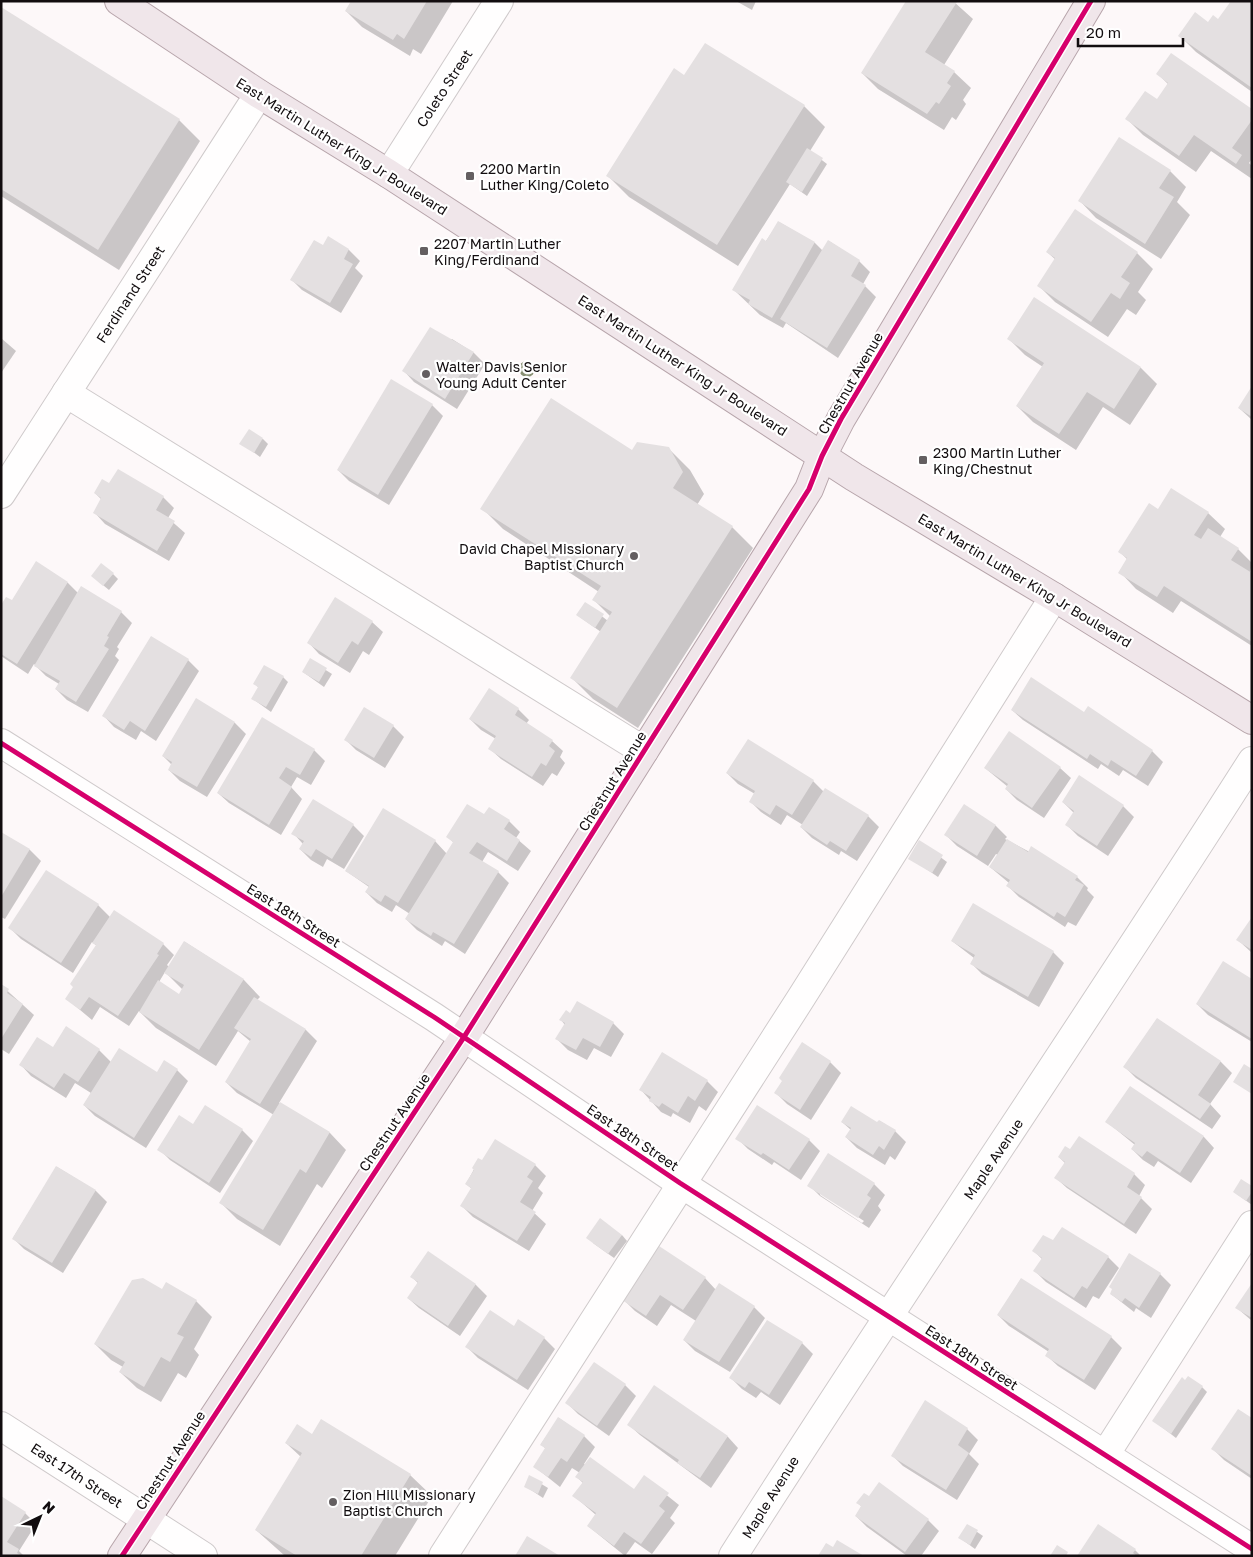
<svg xmlns="http://www.w3.org/2000/svg" width="1253" height="1557" font-family="'Golos Text',sans-serif">
	<style>
		.shadow { fill: #0003; fill-rule: evenodd }
		.building { fill: #e4e0e1 }
		.lines { fill: none; stroke-linecap: round; stroke-linejoin: round }
		.minor-casing { stroke: #cfcacb; stroke-width: 30 }
		.major-casing { stroke: #b7a5ab; stroke-width: 30 }
		.minor { stroke: #fffefe; stroke-width: 28 }
		.major { stroke: #f0e6ea; stroke-width: 28 }
		.cycleway-casing { stroke: #fff; stroke-width: 8 }
		.cycleway { stroke: #d6006c; stroke-width: 5 }
		.tree { fill: #888f73 }
		.poi-dot { fill: #645f61; stroke: #fff; stroke-width: 2 }
		.labels { text-anchor: middle; dominant-baseline: central; stroke-width: 4.5; stroke-linejoin: round; paint-order: stroke }
		.street-label { font-size: 14px; fill: #120d0f; stroke: #fff }
		.poi-label { font-size: 14px; fill: #120d0f; stroke: #fff; text-anchor: start }
	</style>
	<rect width="100%" height="100%" fill="#fdf8f9"/>
	<g class="shadow">
		<path d="M352 1H453L421 54 413 49 410 56 362 27 346 11Z"/>
		<path d="M736 1H756L752 10Z"/>
		<path d="M908 1H953L973 19 944 65 954 72 971 88 963 100 966 104 956 120 952 117 944 130 878 89 862 73Z"/>
		<path d="M1233 1 1252 3V92L1196 52 1180 36 1219 20Z"/>
		<path d="M1 8 179 120 200 141 119 270 1 196Z"/>
		<path d="M1158 74 1252 110V159L1249 163 1252 166V179L1211 151 1196 172 1143 135 1127 119 1157 101 1168 84Z"/>
		<path d="M685 77 804 106 825 127 810 151 827 164 807 196 790 184 738 266 629 197 608 176Z"/>
		<path d="M1170 171 1186 187 1177 202 1190 215 1161 259 1096 218 1080 201Z"/>
		<path d="M779 222 815 243 823 251 829 241 859 261 870 272 863 284 876 297 838 358 786 323 783 328 760 315 733 289Z"/>
		<path d="M328 238 349 250 360 261 355 268 363 276 341 313 302 290 291 279 323 247Z"/>
		<path d="M1047 252 1137 253 1153 269 1138 292 1146 300 1136 315 1127 309 1108 337 1055 302 1039 286 1056 260Z"/>
		<path d="M1035 299 1141 368 1157 384 1130 425 1103 407 1076 450 1033 422 1017 406 1043 367 1025 355 1009 339Z"/>
		<path d="M1 338 16 351 1 373Z"/>
		<path d="M452 339 474 353 485 364 457 409 414 382 404 371Z"/>
		<path d="M392 381 432 405 443 416 389 505 349 481 338 470Z"/>
		<path d="M1252 388V420L1239 408Z"/>
		<path d="M263 439 268 444 260 457 241 443Z"/>
		<path d="M668 448 690 470 704 494 697 505 732 527 753 548 638 728 593 699 572 678 601 632 577 615 585 603 608 621 611 617 594 600 599 592 503 529 482 508 633 452Z"/>
		<path d="M110 485 163 497 174 508 168 518 185 533 169 561 105 524 95 513 102 500 95 493Z"/>
		<path d="M1158 511 1208 513 1225 529 1220 537 1238 549 1252 563 1250 573 1252 575V646L1181 601 1173 613 1136 589 1120 572 1128 560 1119 551Z"/>
		<path d="M37 563 68 583 78 593 121 612 132 623 117 647 119 649 115 656 119 660 88 712 67 700 56 689 59 684 46 676 34 664 28 674 1 656V607L12 602Z"/>
		<path d="M113 574 118 579 109 590 98 581Z"/>
		<path d="M372 622 383 632 369 655 363 651 350 673 319 654 309 643Z"/>
		<path d="M188 660 199 671 156 741 141 731 136 740 114 727 104 716Z"/>
		<path d="M310 660 332 674 324 687 303 672Z"/>
		<path d="M283 677 288 682 271 712 253 699 259 688 255 684Z"/>
		<path d="M196 700 235 723 246 734 207 797 180 781 169 770 172 765 163 756Z"/>
		<path d="M518 709 529 720 526 724 552 741 563 751 560 757 565 763 557 776 552 773 543 786 501 759 490 749 496 739 481 730 470 719Z"/>
		<path d="M1012 710 1152 751 1163 762 1148 786 1123 770 1119 776 1101 764 1098 769 1023 720Z"/>
		<path d="M393 726 404 737 385 768 356 750 345 739Z"/>
		<path d="M314 750 325 761 311 785 297 777 291 787 302 799 281 835 229 803 218 793Z"/>
		<path d="M985 768H1060L1071 778 1044 818 1017 800 1006 789 1008 787Z"/>
		<path d="M727 773 813 781 824 792 868 816 879 827 857 861 841 851 839 855 812 838 801 827 803 825 787 815 781 825 761 812 750 801 755 794 738 784Z"/>
		<path d="M1063 802 1123 806 1134 817 1108 856 1078 836 1067 825 1074 813Z"/>
		<path d="M965 806 996 826 1007 837 1005 839 1077 877 1088 888 1087 890 1094 897 1076 926 1068 922 1065 927 1019 897 1008 886 1009 883 990 867 998 855 996 854 988 866 957 846 946 835Z"/>
		<path d="M484 816 509 821 520 832 516 838 531 851 518 871 488 852 482 862 498 872 509 883 465 954 445 941 442 946 417 930 406 919 410 914 396 905 392 912 377 903 366 892 369 887 346 871 435 841 447 854 454 843 448 837Z"/>
		<path d="M353 825 364 836 344 869 327 859 323 867 311 860 300 849 303 844 293 833Z"/>
		<path d="M1 833 30 850 41 861 5 919 1 917Z"/>
		<path d="M920 842 947 862 938 877 910 858Z"/>
		<path d="M98 905 110 917 163 944 174 955 167 965 169 967 185 942 244 980 260 997 257 1000 306 1030 317 1041 279 1103 330 1133 346 1150 322 1188 317 1184 280 1246 237 1219 221 1203 274 1115 237 1093 226 1082 251 1042 238 1031 216 1066 156 1028 139 1011 129 1026 100 1007 92 1020 67 999 97 946 92 942 73 973 21 939 10 928ZM165 972 183 990 179 995 159 982Z"/>
		<path d="M1252 919V953L1238 940Z"/>
		<path d="M952 941 1053 952 1064 963 1039 1007 982 974 971 963 974 958Z"/>
		<path d="M1252 981V1042L1208 1015 1197 1004Z"/>
		<path d="M1 985 34 1015 9 1054 1 1049Z"/>
		<path d="M571 1014 613 1023 624 1034 611 1057 594 1048 587 1060 568 1050 557 1039 565 1025 561 1020Z"/>
		<path d="M1157 1019 1221 1062 1232 1073 1210 1104 1221 1116 1212 1129 1136 1078 1125 1067Z"/>
		<path d="M802 1044 830 1062 841 1073 811 1120 787 1104 776 1093Z"/>
		<path d="M53 1048 99 1050 111 1062 157 1073 177 1070 188 1081 146 1148 95 1116 84 1105 91 1093 75 1083 66 1098 31 1076 21 1065Z"/>
		<path d="M707 1081 718 1092 706 1111 699 1106 690 1123 673 1113 671 1117 661 1112 641 1090Z"/>
		<path d="M1131 1088 1204 1137 1214 1148 1191 1183 1158 1161 1154 1167 1143 1160 1132 1149 1135 1145 1107 1122Z"/>
		<path d="M880 1121 895 1131 906 1142 895 1160 890 1156 885 1165 857 1148 846 1137 851 1130 842 1122 878 1124Z"/>
		<path d="M193 1125 242 1130 253 1141 220 1193 170 1160 159 1149Z"/>
		<path d="M737 1138 809 1140 820 1151 801 1180 774 1162 772 1165 748 1149Z"/>
		<path d="M1059 1157 1134 1174 1145 1185 1139 1196 1152 1209 1136 1234 1067 1188 1056 1178 1065 1163Z"/>
		<path d="M479 1160 535 1165 546 1176 538 1188 543 1193 532 1211 546 1224 529 1251 473 1217 462 1206 472 1189 466 1184Z"/>
		<path d="M57 1167 96 1191 107 1202 63 1273 24 1249 13 1238Z"/>
		<path d="M874 1184 885 1195 878 1206 881 1210 869 1228 820 1196 809 1185ZM820 1192 864 1221 862 1223 820 1195Z"/>
		<path d="M1252 1187V1205L1234 1192Z"/>
		<path d="M622 1235 627 1241 614 1258 593 1243Z"/>
		<path d="M1053 1242 1108 1257 1119 1268 1099 1299 1093 1296 1086 1308 1046 1282 1035 1271 1043 1260 1034 1251Z"/>
		<path d="M428 1253 476 1285 487 1296 460 1336 419 1308 408 1298 418 1283 412 1277Z"/>
		<path d="M1160 1274 1171 1285 1151 1318 1136 1308 1134 1312 1111 1294Z"/>
		<path d="M705 1278 716 1290 754 1307 765 1318 730 1372 695 1351 684 1340 696 1321 671 1305 657 1326 635 1311 624 1300Z"/>
		<path d="M1021 1279 1111 1337 1122 1348 1095 1390 1058 1366 1047 1356 1049 1352 1009 1326 998 1315Z"/>
		<path d="M1252 1285V1321L1237 1308Z"/>
		<path d="M162 1290 196 1301 212 1317 194 1349 199 1355 186 1378 178 1373 161 1402 137 1388 120 1372 123 1367 111 1360 95 1344Z"/>
		<path d="M518 1321 544 1338 555 1349 528 1390 478 1358 467 1347 514 1328Z"/>
		<path d="M802 1343 813 1354 780 1405 761 1392 756 1398 742 1389 731 1378Z"/>
		<path d="M625 1385 636 1396 609 1436 578 1414 567 1403Z"/>
		<path d="M654 1387 728 1437 738 1448 711 1488 640 1435 629 1425Z"/>
		<path d="M1202 1387 1207 1392 1176 1438 1154 1421Z"/>
		<path d="M559 1418 584 1436 595 1447 584 1464 634 1491 644 1477 679 1505 670 1518 675 1523 652 1554 635 1542 625 1556 588 1526 596 1515 574 1496 584 1484 577 1477 580 1473 572 1468 560 1487 535 1467 546 1449 541 1444Z"/>
		<path d="M1252 1420V1479L1224 1460 1213 1449Z"/>
		<path d="M967 1429 978 1440 969 1454 979 1464 957 1500 903 1466 892 1455Z"/>
		<path d="M313 1435 410 1475 432 1496 395 1556H285L256 1530 301 1457 286 1443Z"/>
		<path d="M530 1477 548 1488 543 1498 525 1486Z"/>
		<path d="M880 1484 928 1520 939 1531 921 1556H907L867 1527 856 1516 862 1507 858 1503 869 1498Z"/>
		<path d="M1 1497 25 1513 36 1524 19 1551 24 1556H1Z"/>
		<path d="M967 1525 983 1536 975 1549 960 1538Z"/>
		<path d="M1135 1550 1141 1556H1079Z"/>
	</g>
	<g class="building">
		<path d="M351 1H427L404 39 397 34 393 40 345 11Z"/>
		<path d="M906 1 957 2 925 52 955 71 947 83 951 86 939 104 936 102 927 114 861 73Z"/>
		<path d="M1231 1 1252 2V88L1178 36 1195 12 1208 22 1213 15 1218 19Z"/>
		<path d="M1 7 180 119 98 250 1 189Z"/>
		<path d="M705 43 805 105 717 245 606 176 674 68 684 75Z"/>
		<path d="M1171 53 1252 109V120L1232 148 1242 155 1236 164 1194 135 1179 156 1125 119 1145 91 1157 99 1168 83 1156 74Z"/>
		<path d="M1119 137 1171 170 1159 188 1174 197 1145 244 1078 201Z"/>
		<path d="M807 148 823 158 802 192 786 182Z"/>
		<path d="M1075 209 1138 252 1121 277 1130 283 1120 299 1111 293 1091 322 1037 286 1055 258 1046 252Z"/>
		<path d="M778 221 815 242 772 318 748 304 750 300 732 290 762 238 766 241Z"/>
		<path d="M328 236 349 249 344 259 353 264 330 303 290 280 314 240 323 245Z"/>
		<path d="M828 240 860 260 851 276 866 285 827 348 780 319Z"/>
		<path d="M1034 297 1141 367 1114 409 1087 392 1059 434 1016 406 1044 363 1007 339Z"/>
		<path d="M430 327 474 352 445 399 402 371Z"/>
		<path d="M391 379 433 404 378 495 337 470Z"/>
		<path d="M1252 386V417L1238 408Z"/>
		<path d="M551 398 632 450 637 442 669 447 683 472 673 488 733 526 617 708 570 678 612 612 592 600 601 586 480 509Z"/>
		<path d="M249 429 263 438 254 453 239 444Z"/>
		<path d="M118 469 164 496 156 510 175 521 157 551 93 513 101 498 94 493 102 479 109 483Z"/>
		<path d="M1171 488 1209 512 1194 535 1201 539 1208 528 1239 548 1231 560 1252 573V642L1164 586 1157 597 1118 573 1127 558 1118 552 1149 503 1158 509Z"/>
		<path d="M36 561 68 582 17 664 1 654V605L6 597 12 600Z"/>
		<path d="M101 563 114 573 103 586 91 576Z"/>
		<path d="M81 586 122 611 107 636 109 637 104 646 109 649 76 702 55 689 60 681 34 666Z"/>
		<path d="M335 597 373 621 358 645 352 641 338 663 307 643Z"/>
		<path d="M585 602 604 614 595 628 576 615Z"/>
		<path d="M151 636 189 659 145 731 130 721 124 730 102 716Z"/>
		<path d="M310 658 327 668 319 682 302 672Z"/>
		<path d="M264 665 284 676 266 707 251 699 258 687 253 684Z"/>
		<path d="M1031 677 1084 712 1088 706 1153 750 1136 776 1111 760 1108 766 1090 754 1087 759 1011 710Z"/>
		<path d="M489 688 519 708 515 715 553 740 549 746 555 751 546 766 541 763 532 777 488 749 496 736 469 719Z"/>
		<path d="M196 698 235 722 197 787 168 770 172 762 162 756Z"/>
		<path d="M364 707 394 725 374 758 344 740Z"/>
		<path d="M262 717 315 749 300 775 286 767 279 778 292 787 269 825 217 793Z"/>
		<path d="M1009 731 1061 767 1032 808 1005 789 1008 784 984 768Z"/>
		<path d="M748 739 814 780 792 815 776 805 770 815 749 802 755 791 726 773Z"/>
		<path d="M1079 775 1124 805 1097 846 1065 825 1074 811 1062 802Z"/>
		<path d="M825 788 869 815 846 851 830 841 827 845 800 827Z"/>
		<path d="M313 799 354 824 332 859 316 849 311 857 299 849 304 841 291 834Z"/>
		<path d="M467 804 484 814 489 807 510 820 504 829 520 840 507 861 477 842 469 853 499 871 454 944 433 932 431 936 405 919 453 842 446 837Z"/>
		<path d="M964 804 996 825 977 856 944 835Z"/>
		<path d="M383 808 436 840 398 903 385 895 381 902 365 892 369 886 345 871Z"/>
		<path d="M1 832 30 849 1 897Z"/>
		<path d="M1007 839 1028 852 1031 846 1078 876 1075 880 1084 885 1065 917 1057 912 1054 917 1006 886 1010 880 989 867Z"/>
		<path d="M919 840 943 855 932 873 908 859Z"/>
		<path d="M46 870 99 904 61 963 8 928Z"/>
		<path d="M973 903 1054 951 1028 997 970 964 975 955 951 941Z"/>
		<path d="M114 910 164 943 157 954 159 955 118 1016 89 997 80 1010 65 999 73 987 70 984 96 945 92 943Z"/>
		<path d="M1252 917V950L1236 940Z"/>
		<path d="M184 941 244 979 199 1050 139 1012 158 980 179 994 184 985 164 973Z"/>
		<path d="M1223 961 1252 979V1039L1196 1004Z"/>
		<path d="M1 984 9 989 7 993 23 1004 1 1039Z"/>
		<path d="M254 997 306 1029 260 1104 225 1082 251 1039 234 1028Z"/>
		<path d="M577 1001 614 1022 600 1047 583 1038 576 1050 555 1039 565 1023 559 1020 566 1010 570 1013Z"/>
		<path d="M1157 1018 1221 1061 1198 1095 1211 1104 1200 1119 1123 1067Z"/>
		<path d="M66 1026 100 1049 78 1082 64 1073 54 1088 19 1065 37 1037 53 1047Z"/>
		<path d="M802 1042 831 1061 800 1110 774 1093 782 1081 779 1078Z"/>
		<path d="M119 1048 157 1072 164 1060 178 1069 134 1138 83 1105Z"/>
		<path d="M662 1052 708 1080 695 1101 688 1096 678 1113 662 1103 659 1107 649 1101 651 1097 639 1090Z"/>
		<path d="M1244 1064 1252 1069V1094L1233 1082Z"/>
		<path d="M1130 1086 1204 1136 1180 1173 1147 1151 1142 1157 1131 1149 1135 1143 1105 1122Z"/>
		<path d="M280 1102 330 1132 306 1173 300 1169 263 1230 219 1203Z"/>
		<path d="M205 1105 243 1129 209 1183 157 1150 179 1115 193 1124Z"/>
		<path d="M757 1105 810 1139 789 1170 763 1153 761 1155 735 1139Z"/>
		<path d="M851 1106 877 1122 879 1120 896 1130 884 1150 879 1146 873 1155 845 1137 851 1128 841 1122Z"/>
		<path d="M1079 1136 1135 1173 1127 1187 1142 1197 1124 1224 1054 1178 1065 1162 1058 1157 1065 1146 1070 1149Z"/>
		<path d="M495 1139 536 1164 527 1177 533 1181 520 1202 536 1212 517 1241 460 1206 471 1188 465 1184 474 1170 472 1168 478 1158 482 1160Z"/>
		<path d="M828 1153 875 1183 867 1195 871 1198 858 1218 807 1186Z"/>
		<path d="M56 1166 96 1190 52 1263 12 1239Z"/>
		<path d="M1241 1179 1252 1186V1192L1246 1201 1233 1192Z"/>
		<path d="M600 1218 622 1235 608 1254 586 1238Z"/>
		<path d="M1062 1227 1109 1256 1087 1289 1082 1286 1074 1298 1033 1271 1042 1258 1032 1251 1043 1235 1053 1240Z"/>
		<path d="M659 1246 706 1277 683 1310 660 1295 646 1316 622 1300Z"/>
		<path d="M428 1251 476 1284 448 1326 407 1298 418 1282 410 1277Z"/>
		<path d="M1129 1253 1161 1273 1139 1308 1125 1298 1122 1302 1110 1294 1112 1289 1109 1287Z"/>
		<path d="M143 1278 162 1289 166 1282 197 1300 177 1334 184 1337 170 1362 161 1357 144 1387 119 1372 125 1362 94 1344 132 1280Z"/>
		<path d="M1021 1278 1112 1336 1084 1380 1045 1356 1049 1349 997 1315Z"/>
		<path d="M719 1283 755 1306 719 1362 683 1340Z"/>
		<path d="M1252 1283V1318L1235 1308Z"/>
		<path d="M490 1310 514 1326 518 1319 545 1337 517 1380 465 1347Z"/>
		<path d="M767 1320 803 1342 769 1395 749 1382 745 1388 729 1378Z"/>
		<path d="M594 1362 626 1384 597 1426 565 1403Z"/>
		<path d="M1188 1376 1203 1386 1171 1434 1152 1421 1182 1377 1185 1380Z"/>
		<path d="M654 1385 728 1436 700 1478 677 1463 679 1460 627 1425Z"/>
		<path d="M925 1400 968 1428 958 1445 969 1453 946 1490 891 1456Z"/>
		<path d="M1238 1409 1252 1418V1476L1211 1449Z"/>
		<path d="M558 1417 585 1435 567 1462 561 1458 548 1477 533 1467 545 1448 540 1445Z"/>
		<path d="M321 1419 411 1474 361 1556H297L255 1530 302 1453 285 1443 297 1424 312 1434Z"/>
		<path d="M590 1457 634 1489 644 1475 669 1493 659 1506 665 1511 641 1544 624 1532 614 1546 587 1526 596 1513 572 1496 583 1482 575 1477Z"/>
		<path d="M529 1475 543 1482 538 1494 524 1487Z"/>
		<path d="M879 1482 929 1519 905 1552 855 1516 861 1506 856 1503 864 1493 869 1496Z"/>
		<path d="M1 1496 26 1512 7 1542 19 1549 17 1553 22 1556H1Z"/>
		<path d="M967 1524 978 1530 970 1545 958 1538Z"/>
		<path d="M1098 1524 1136 1549 1133 1553 1137 1556H1077Z"/>
		<path d="M527 1536 560 1556H515Z"/>
		<path d="M837 1540 864 1556H818L826 1543 833 1547Z"/>
		<path d="M1057 1545 1068 1552 1066 1556H1050Z"/>
	</g>
	<g class="lines">
		<defs>
			<g id="minor">
				<path d="M389 174 499 1"/>
				<path d="M66 393 644 751"/>
				<path d="M1 494 259 94"/>
				<path d="M1 743 434 1017 680 1183 1252 1549"/>
				<path d="M1 1426 203 1556"/>
				<path d="M1105 1455 1252 1225"/>
				<path d="M443 1556 801 998 1054 597"/>
				<path d="M733 1556C903 1289 1082 1028 1252 761"/>
			</g>
			<g id="major">
				<path d="M119 1 259 94 389 174 854 477 1054 597 1252 720"/>
				<path d="M122 1556 464 1037 809 489 822 456 841 419 1091 1"/>
			</g>
		</defs>
		<use href="#minor" class="minor-casing"/>
		<use href="#major" class="major-casing"/>
		<use href="#minor" class="minor"/>
		<use href="#major" class="major"/>
		<defs>
			<g id="cycleway">
				<path d="M1 743 434 1017 680 1183 1252 1549"/>
				<path d="M122 1556 464 1037 809 489 822 456 841 419 1091 1"/>
			</g>
		</defs>
		<use href="#cycleway" class="cycleway-casing"/>
		<use href="#cycleway" class="cycleway"/>
	</g>
	<circle class="tree" cx="527" cy="369" r="8"/>
	<g class="poi-dot">
		<rect x="465" y="171" width="10" height="10" rx="2.5"/>
		<rect x="419" y="246" width="10" height="10" rx="2.5"/>
		<circle cx="426" cy="374" r="5"/>
		<rect x="918" y="455" width="10" height="10" rx="2.5"/>
		<circle cx="634" cy="556" r="5"/>
		<circle cx="333" cy="1502" r="5"/>
	</g>
	<g class="labels">
		<g class="street-label">
			<text transform="translate(444 88) rotate(-57)">Coleto Street</text>
			<text transform="translate(342 146) rotate(32)">East Martin Luther King Jr Boulevard</text>
			<text transform="translate(130 294) rotate(-57)">Ferdinand Street</text>
			<text transform="translate(683 365) rotate(33)">East Martin Luther King Jr Boulevard</text>
			<text transform="translate(850 383) rotate(-60)">Chestnut Avenue</text>
			<text transform="translate(1025 580) rotate(31)">East Martin Luther King Jr Boulevard</text>
			<text transform="translate(612 781) rotate(-58)">Chestnut Avenue</text>
			<text transform="translate(294 915) rotate(32)">East 18th Street</text>
			<text transform="translate(394 1122) rotate(-56)">Chestnut Avenue</text>
			<text transform="translate(633 1137) rotate(34)">East 18th Street</text>
			<text transform="translate(993 1159) rotate(-56)">Maple Avenue</text>
			<text transform="translate(972 1357) rotate(33)">East 18th Street</text>
			<text transform="translate(170 1460) rotate(-57)">Chestnut Avenue</text>
			<text transform="translate(77 1475) rotate(33)">East 17th Street</text>
			<text transform="translate(770 1497) rotate(-58)">Maple Avenue</text>
		</g>
		<g class="poi-label">
			<text x="480" y="168">2200 Martin<tspan x="480" dy="16">Luther King/Coleto</tspan></text>
			<text x="434" y="243">2207 Martin Luther<tspan x="434" dy="16">King/Ferdinand</tspan></text>
			<text x="436" y="366">Walter Davis Senior<tspan x="436" dy="16">Young Adult Center</tspan></text>
			<text x="933" y="452">2300 Martin Luther<tspan x="933" dy="16">King/Chestnut</tspan></text>
			<text x="624" y="548" text-anchor="end">David Chapel Missionary<tspan x="624" dy="16">Baptist Church</tspan></text>
			<text x="343" y="1494">Zion Hill Missionary<tspan x="343" dy="16">Baptist Church</tspan></text>
		</g>
	</g>
	<rect width="1253" height="1557" fill="none" stroke="#120d0f" stroke-width="5"/>
	<g transform="translate(40 1517) rotate(43)" stroke="#ffffff" stroke-width="4" paint-order="stroke">
	<path d="M0-4L9 19L0 12L-9 19Z" fill="#120d0f"/>
	<text y="-8" font-size="14" font-weight="bold" text-anchor="middle" fill="#120d0f">N</text>
	</g>
	<path d="M1078 38v8h105v-8" fill="none" stroke="#120d0f" stroke-width="2.5"/>
	<text x="1086" y="38" font-size="15" fill="#120d0f" stroke="#ffffff" stroke-width="4" paint-order="stroke">20 m</text>
</svg>
